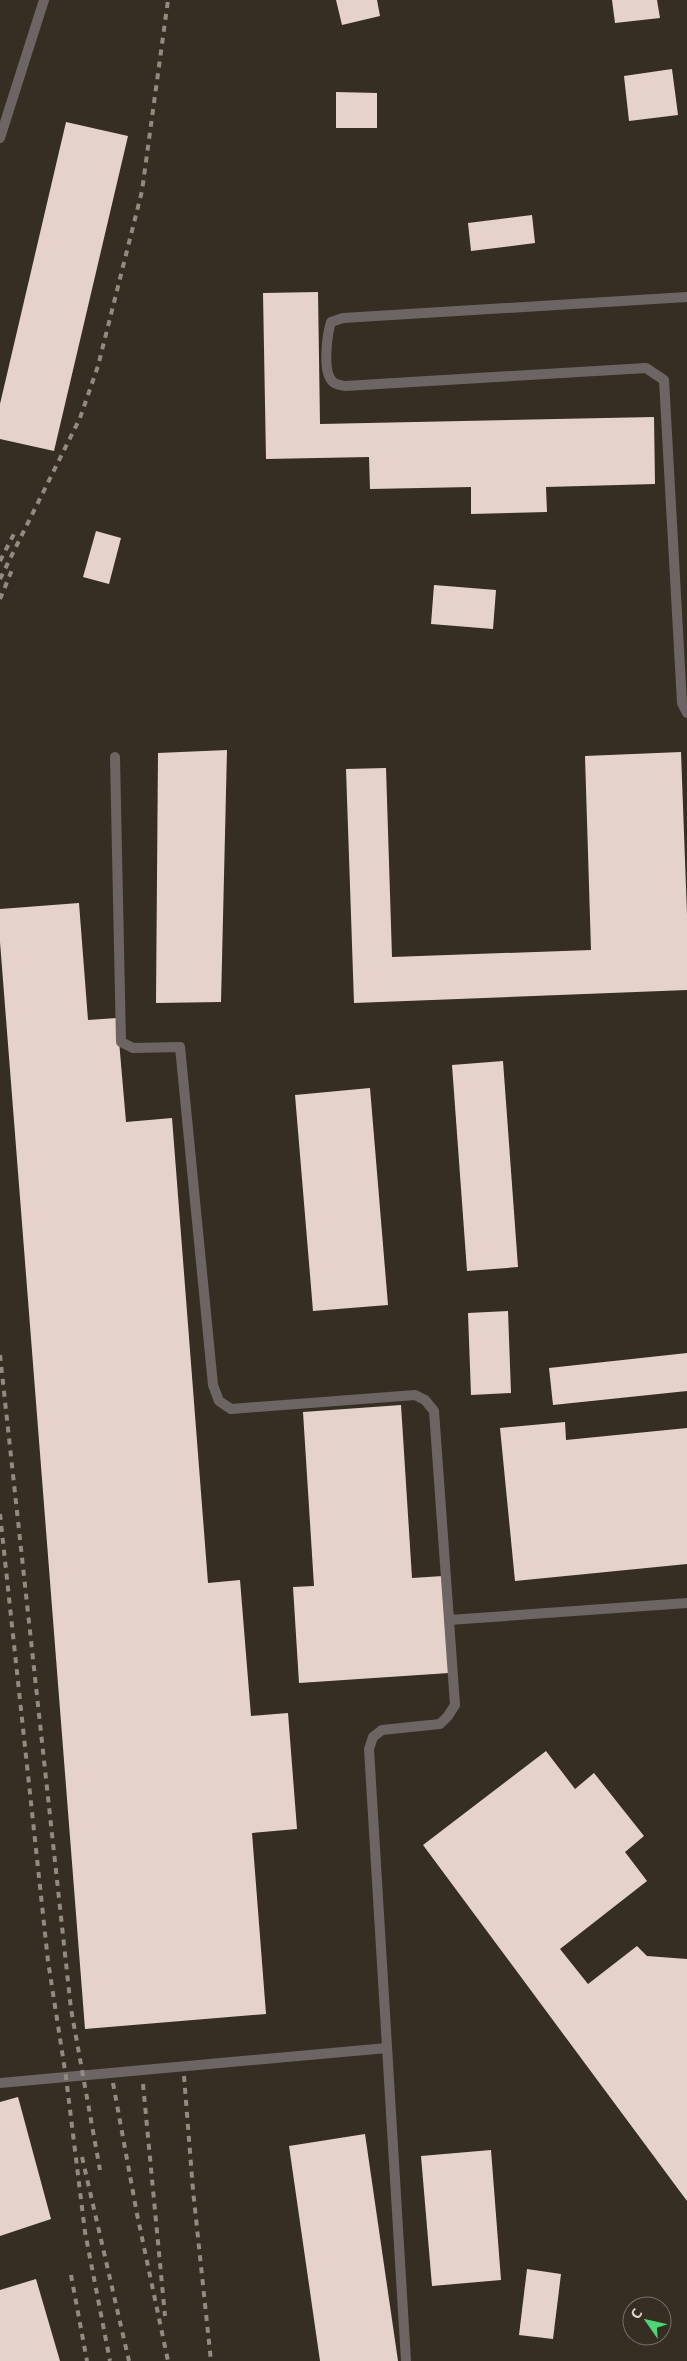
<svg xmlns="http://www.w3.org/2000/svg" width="687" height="2361" font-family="'Open Sans',sans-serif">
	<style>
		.building { fill: #e5d3cb }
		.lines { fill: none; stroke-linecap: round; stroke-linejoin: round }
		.service { stroke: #6d6564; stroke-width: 10 }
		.rail { stroke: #918b82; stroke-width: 4; stroke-dasharray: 6 6; stroke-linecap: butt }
	</style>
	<rect width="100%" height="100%" fill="#362e23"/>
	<g class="building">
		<path d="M336 0H377L380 16 342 25Z"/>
		<path d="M612 0H657L660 18 615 23Z"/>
		<path d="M672 69 678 115 629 121 624 76Z"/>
		<path d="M336 92 377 93V128H336Z"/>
		<path d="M66 122 128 136 54 451 0 439V404Z"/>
		<path d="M532 215 535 243 471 251 468 223Z"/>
		<path d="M318 292 320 424 654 417 655 484 546 487 547 512 471 514V487L370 489 369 457 266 459 263 293Z"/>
		<path d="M96 531 121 538 109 584 83 577Z"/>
		<path d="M434 585 496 590 493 629 431 624Z"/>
		<path d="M227 750 221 1002 156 1003 158 753Z"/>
		<path d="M681 752 687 914V990L354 1003 346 769 386 768 392 957 591 950 585 756Z"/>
		<path d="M79 903 88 1020 117 1018 126 1122 172 1118 208 1583 240 1580 251 1716 288 1713 297 1829 252 1833 266 2014 85 2029 0 942V909Z"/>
		<path d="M503 1061 518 1267 467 1271 452 1065Z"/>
		<path d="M370 1088 388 1305 313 1311 295 1095Z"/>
		<path d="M508 1311 511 1393 471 1395 468 1313Z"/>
		<path d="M687 1353V1391L553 1405 549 1368Z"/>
		<path d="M401 1405 412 1578 443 1576 449 1673 299 1683 293 1587 314 1586 303 1412Z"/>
		<path d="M565 1422 566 1440 687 1428V1564L515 1581 500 1428Z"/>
		<path d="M546 1751 575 1789 594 1773 644 1836 625 1852 647 1881 560 1949 588 1984 637 1946 647 1956 687 1959V2201L423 1845Z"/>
		<path d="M18 2097 51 2219 0 2236V2102Z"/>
		<path d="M365 2134 398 2361H320L289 2146Z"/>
		<path d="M491 2150 501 2280 432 2286 421 2156Z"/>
		<path d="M527 2269 561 2274 553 2339 519 2335Z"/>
		<path d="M36 2279 60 2361H0V2290Z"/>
	</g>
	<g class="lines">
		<g class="service">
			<path d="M0 138 44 0"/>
			<path d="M687 297 343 318 331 322C327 335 322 373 333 382 336 385 341 385 345 386L646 368 664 380 682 703 687 713"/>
			<path d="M115 757 121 1042 133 1048 180 1047 213 1385 219 1401 231 1409 415 1395 425 1400 434 1411 449 1620 687 1603"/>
			<path d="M0 2083 387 2048"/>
			<path d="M406 2361 369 1749 373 1737 382 1730 440 1724 448 1716 455 1705 449 1620"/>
		</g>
		<g class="rail">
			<path d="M0 561 16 530"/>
			<path d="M0 579 80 418 98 366 142 191 168 0"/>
			<path d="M0 599 12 570"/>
			<path d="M0 1355 71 2009 100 2170"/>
			<path d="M0 1514 48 1961 66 2077 85 2232 110 2361"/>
			<path d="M184 2076 193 2190 211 2361"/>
			<path d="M113 2083 137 2214 168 2361"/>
			<path d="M143 2084 165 2316"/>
			<path d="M82 2157 129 2361"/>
			<path d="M71 2275 87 2361"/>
		</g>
	</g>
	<g transform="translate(647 2321) rotate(304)"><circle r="24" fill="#362e23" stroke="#777067"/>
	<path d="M0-4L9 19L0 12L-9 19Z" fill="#4bd677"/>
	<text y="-8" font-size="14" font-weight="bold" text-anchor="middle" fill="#d9d4cd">С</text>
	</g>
</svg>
